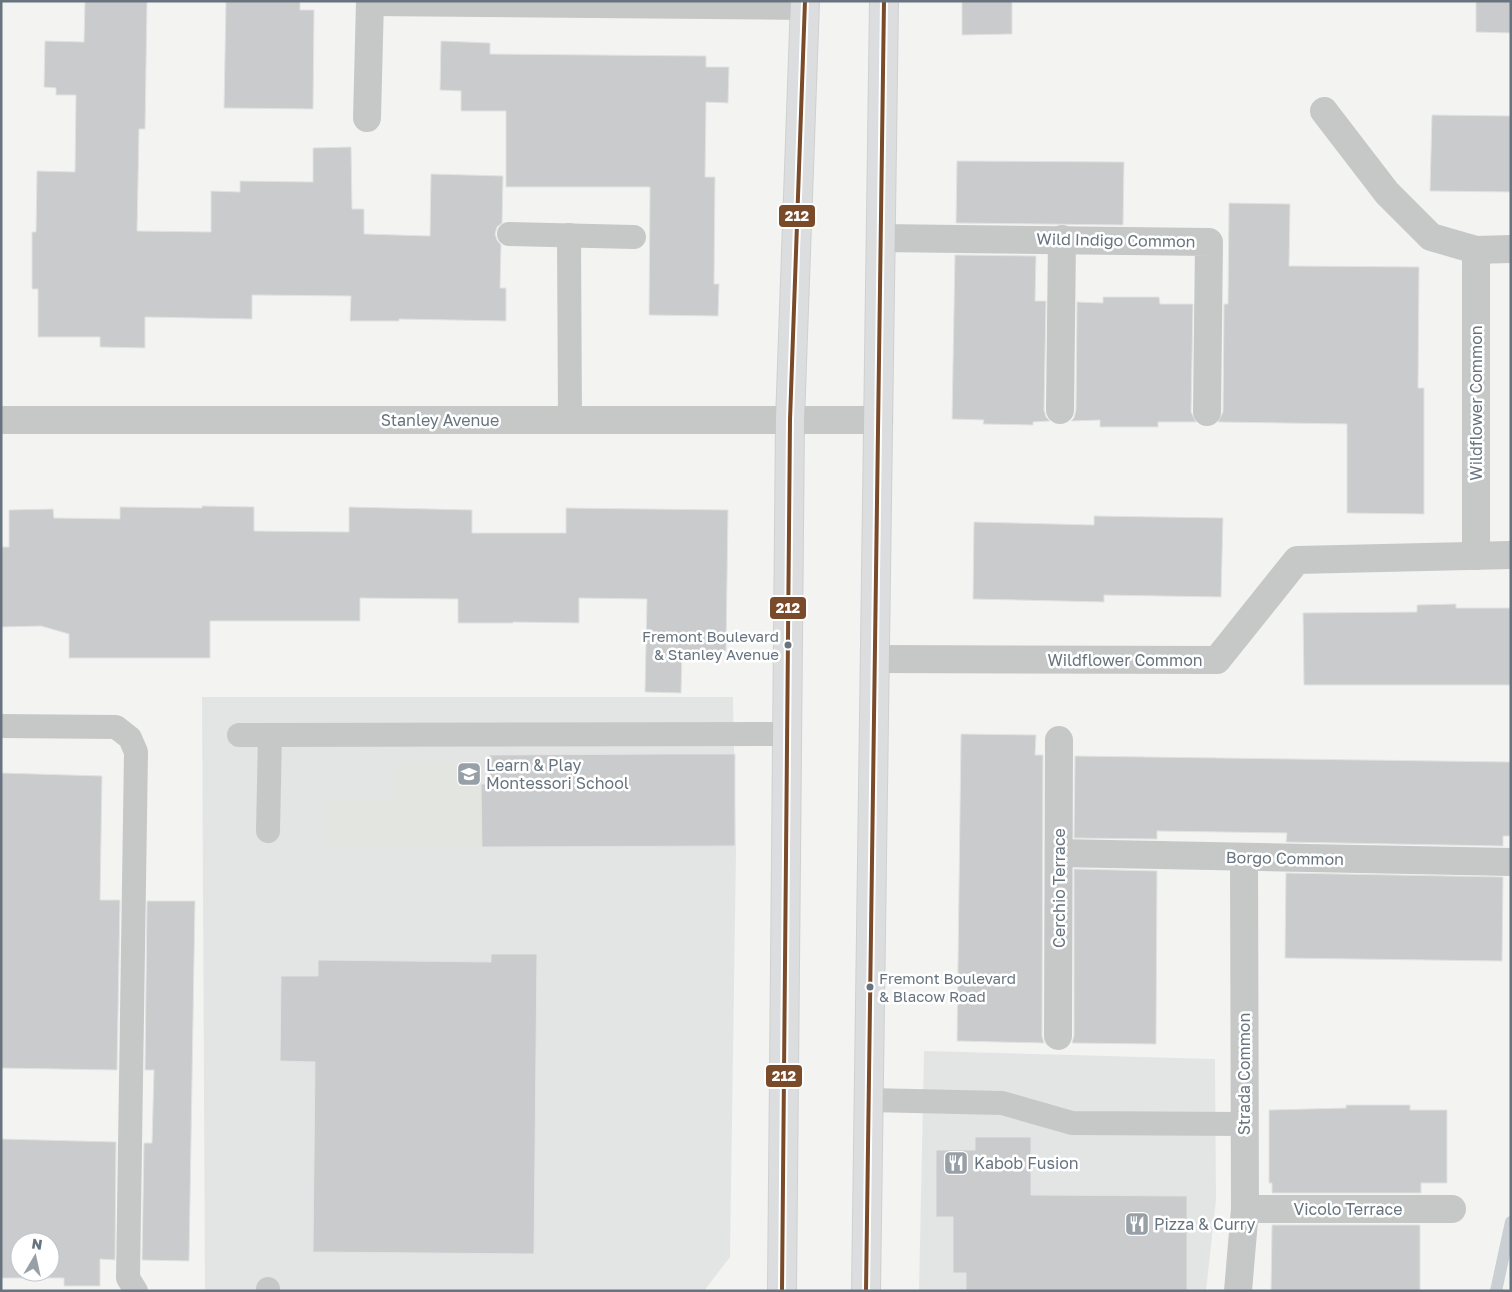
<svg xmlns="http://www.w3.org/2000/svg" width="1512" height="1292" font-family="'Golos Text',sans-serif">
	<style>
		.built { fill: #e3e5e5 }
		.green { fill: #e2e5e0 }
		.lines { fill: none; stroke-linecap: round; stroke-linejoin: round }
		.stream { stroke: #c9cfd2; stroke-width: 12 }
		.building { fill: #cacbcc; stroke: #e2e2e2; fill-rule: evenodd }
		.primary-casing { stroke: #cfd0d0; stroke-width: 30 }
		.lane { stroke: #c6c8c8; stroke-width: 24 }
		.street { stroke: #c6c8c8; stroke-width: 28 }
		.primary { stroke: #dcddde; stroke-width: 28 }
		.bus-1-casing { stroke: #fff; stroke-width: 8 }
		.bus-1 { stroke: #7a4b2a; stroke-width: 4 }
		.bus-dot { fill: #67747f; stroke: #fff; stroke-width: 2 }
		.labels { text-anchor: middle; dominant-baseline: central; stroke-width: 5; stroke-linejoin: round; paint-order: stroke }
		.bus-label { font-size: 15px; fill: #67747f; stroke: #fff; text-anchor: end }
		.street-label { font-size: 16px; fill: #67747f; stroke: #fff }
		.poi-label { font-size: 16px; fill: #67747f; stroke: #fff; text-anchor: start }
		.line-badge { stroke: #fff; stroke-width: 2 }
		.badge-label { font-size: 14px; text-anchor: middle; font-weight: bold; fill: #fff }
	</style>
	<rect width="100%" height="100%" fill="#f3f3f2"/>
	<g class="built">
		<path d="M202 697H733L736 852 730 1257 704 1291H205Z"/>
		<path d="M924 1051 1215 1059 1216 1200 1206 1291H919Z"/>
	</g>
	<path class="green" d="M395 761H465L466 784H481L482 847 327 848V800H395Z"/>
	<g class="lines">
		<path class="stream" d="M1496 1291 1511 1222"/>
	</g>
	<g class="building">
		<path d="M85 1H147L145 129H139L137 231 211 232V191L240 192V181L313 182V148L351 147 352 209H364V234L430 236 431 174 503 176 502 223 497 227 495 234 497 240 501 245 500 288H506V321L399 319V321H350L351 296 252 295V319L145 317V348L100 347V337H38V289H32V232H36L37 171 75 172 76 95H56V88L44 87 45 41 84 42Z"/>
		<path d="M226 1H300V10H314L313 109 224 108Z"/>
		<path d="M962 1H1012V34L962 35Z"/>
		<path d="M1476 1H1511V33L1476 32Z"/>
		<path d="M441 41 490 43V54L706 56V67H729L728 103 706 102 705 177H715L714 284H719L718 316 649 315 650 187H506V111H461V91L440 90Z"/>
		<path d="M1432 115 1511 116V192L1430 191Z"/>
		<path d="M957 161 1124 162 1123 225 956 223Z"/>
		<path d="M1229 203 1290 204 1289 266 1419 267 1418 388H1424V514L1347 513V424L1218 422 1223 412 1224 304H1228Z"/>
		<path d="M955 255 1036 256 1035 301H1046L1044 410 1046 417 1050 421 1033 422V425L983 424 984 420 952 419Z"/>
		<path d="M1103 297H1159L1160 304H1193L1191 412 1196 422H1158V427H1100V420L1071 421 1074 418 1076 410 1077 302 1103 303Z"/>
		<path d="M202 506 254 507V531L349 532V507L472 510V533H566V508L728 510 726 651 682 650 681 693 645 692 647 599 579 598V623L513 622V623H458V599L360 598V621H210V658H69V634L41 626 1 627V547H9V510L53 509 54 518 120 519V507L202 508Z"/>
		<path d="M1094 516 1223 518 1221 597 1104 595V602L973 599 974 522 1094 525Z"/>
		<path d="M1456 604V608H1511V685H1304L1303 613 1417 612V605Z"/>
		<path d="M961 734 1036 735 1035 755H1043L1042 1036 1044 1043 957 1041Z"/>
		<path d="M664 754H735V846L482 847 481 784H489V755Z"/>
		<path d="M1075 756 1511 762V836H1503V846L1286 842 1287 833 1157 831V839L1074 838Z"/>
		<path d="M1 773 102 776 100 900H120L117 1070 1 1068Z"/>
		<path d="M1074 869 1157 871 1156 1044 1072 1043 1074 1036Z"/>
		<path d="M1286 873 1503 877 1502 961 1285 958Z"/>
		<path d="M147 901H195L189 1261 142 1260 144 1143H152L154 1070H145Z"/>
		<path d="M491 954H537L534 1254 313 1252 315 1062 280 1061 281 976H318V960L491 962Z"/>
		<path d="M1346 1105H1410V1110H1447V1183H1421V1193H1272V1183H1269V1110L1346 1108Z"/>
		<path d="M975 1137H1031V1195L1187 1196V1291H966V1273H953V1217H936V1150H975Z"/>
		<path d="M1 1139 116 1142 115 1260 100 1259V1286H64V1278H1ZM20 1242H50V1272H20Z"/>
		<path d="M1272 1225H1420V1291H1271Z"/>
	</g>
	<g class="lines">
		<defs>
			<g id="primary">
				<path d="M782 1291 790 420 805 1"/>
				<path d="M866 1291 884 1"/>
			</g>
		</defs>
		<use href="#primary" class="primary-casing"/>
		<g class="lane">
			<path d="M509 234 634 237"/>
			<path d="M569 235 570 420"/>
			<path d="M1 726 116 727 130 738 136 752 128 1278 136 1291"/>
			<path d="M239 735 787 734"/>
			<path d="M268 831 270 735"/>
			<path d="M869 1100 1002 1103 1072 1123 1244 1124"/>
			<path d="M268 1291V1289"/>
		</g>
		<g class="street">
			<path d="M370 2 805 6"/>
			<path d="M1324 111 1387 193 1431 237 1476 250 1511 249"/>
			<path d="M367 118 370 1"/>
			<path d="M881 238 1209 242 1207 412"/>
			<path d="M1476 250V556"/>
			<path d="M1060 410 1062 239"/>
			<path d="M1 420H879"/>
			<path d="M876 659 1217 660 1297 560 1511 555"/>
			<path d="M1059 853 1511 862"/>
			<path d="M1058 1036 1059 740"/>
			<path d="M1245 1209H1452"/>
			<path d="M1238 1291 1245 1209 1244 857"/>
		</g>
		<use href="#primary" class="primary"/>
		<defs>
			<g id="bus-1">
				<path d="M782 1291 790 420 805 1"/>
				<path d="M866 1291 884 1"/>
			</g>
		</defs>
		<use href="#bus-1" class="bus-1-casing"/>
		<use href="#bus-1" class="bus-1"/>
	</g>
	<defs>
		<symbol id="school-square" viewBox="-11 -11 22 22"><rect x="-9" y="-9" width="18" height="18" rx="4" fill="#98a0a7" stroke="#fff"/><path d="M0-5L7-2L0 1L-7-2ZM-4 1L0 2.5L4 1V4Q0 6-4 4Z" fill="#fff"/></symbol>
		<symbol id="restaurant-square" viewBox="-11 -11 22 22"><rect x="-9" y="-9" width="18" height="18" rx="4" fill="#98a0a7" stroke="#fff"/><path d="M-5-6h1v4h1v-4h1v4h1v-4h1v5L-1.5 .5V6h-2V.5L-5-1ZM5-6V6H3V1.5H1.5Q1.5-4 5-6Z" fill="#fff"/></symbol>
	</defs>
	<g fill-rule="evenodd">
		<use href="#school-square" x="455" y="760" width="28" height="28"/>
		<use href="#restaurant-square" x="942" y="1149" width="28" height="28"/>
		<use href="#restaurant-square" x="1123" y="1210" width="28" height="28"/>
	</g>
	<g class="bus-dot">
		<circle cx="788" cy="645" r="4.5"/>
		<circle cx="870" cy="987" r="4.5"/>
	</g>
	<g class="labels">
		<g class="bus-label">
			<text x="779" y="636">Fremont Boulevard<tspan x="779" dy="18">&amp; Stanley Avenue</tspan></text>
			<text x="879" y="978" text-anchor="start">Fremont Boulevard<tspan x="879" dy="18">&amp; Blacow Road</tspan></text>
		</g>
		<g class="street-label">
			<text transform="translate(1116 240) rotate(1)">Wild Indigo Common</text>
			<text transform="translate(1476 403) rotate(-90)">Wildflower Common</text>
			<text x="440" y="420">Stanley Avenue</text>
			<text x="1125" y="660">Wildflower Common</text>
			<text transform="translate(1285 858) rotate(1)">Borgo Common</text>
			<text transform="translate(1059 888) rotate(-90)">Cerchio Terrace</text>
			<text transform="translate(1244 1074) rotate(-90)">Strada Common</text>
			<text x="1348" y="1209">Vicolo Terrace</text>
		</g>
		<g class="poi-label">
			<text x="486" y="765">Learn &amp; Play<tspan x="486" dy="18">Montessori School</tspan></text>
			<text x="974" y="1163">Kabob Fusion</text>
			<text x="1154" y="1224">Pizza &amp; Curry</text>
		</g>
	</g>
	<g class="line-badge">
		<rect x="778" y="204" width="38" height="24" rx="5" fill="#7a4b2a"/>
		<rect x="769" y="596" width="38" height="24" rx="5" fill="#7a4b2a"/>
		<rect x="765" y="1064" width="38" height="24" rx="5" fill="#7a4b2a"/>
	</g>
	<g class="badge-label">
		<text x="797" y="221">212</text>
		<text x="788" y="613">212</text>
		<text x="784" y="1081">212</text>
	</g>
	<rect width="1512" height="1292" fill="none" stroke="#67747f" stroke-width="5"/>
	<g transform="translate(35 1257) rotate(9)"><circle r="24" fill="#ffffff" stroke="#c2c7cc"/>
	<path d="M0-4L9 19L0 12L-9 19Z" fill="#98a0a7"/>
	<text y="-8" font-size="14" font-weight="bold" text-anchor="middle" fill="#67747f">N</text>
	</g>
</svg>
